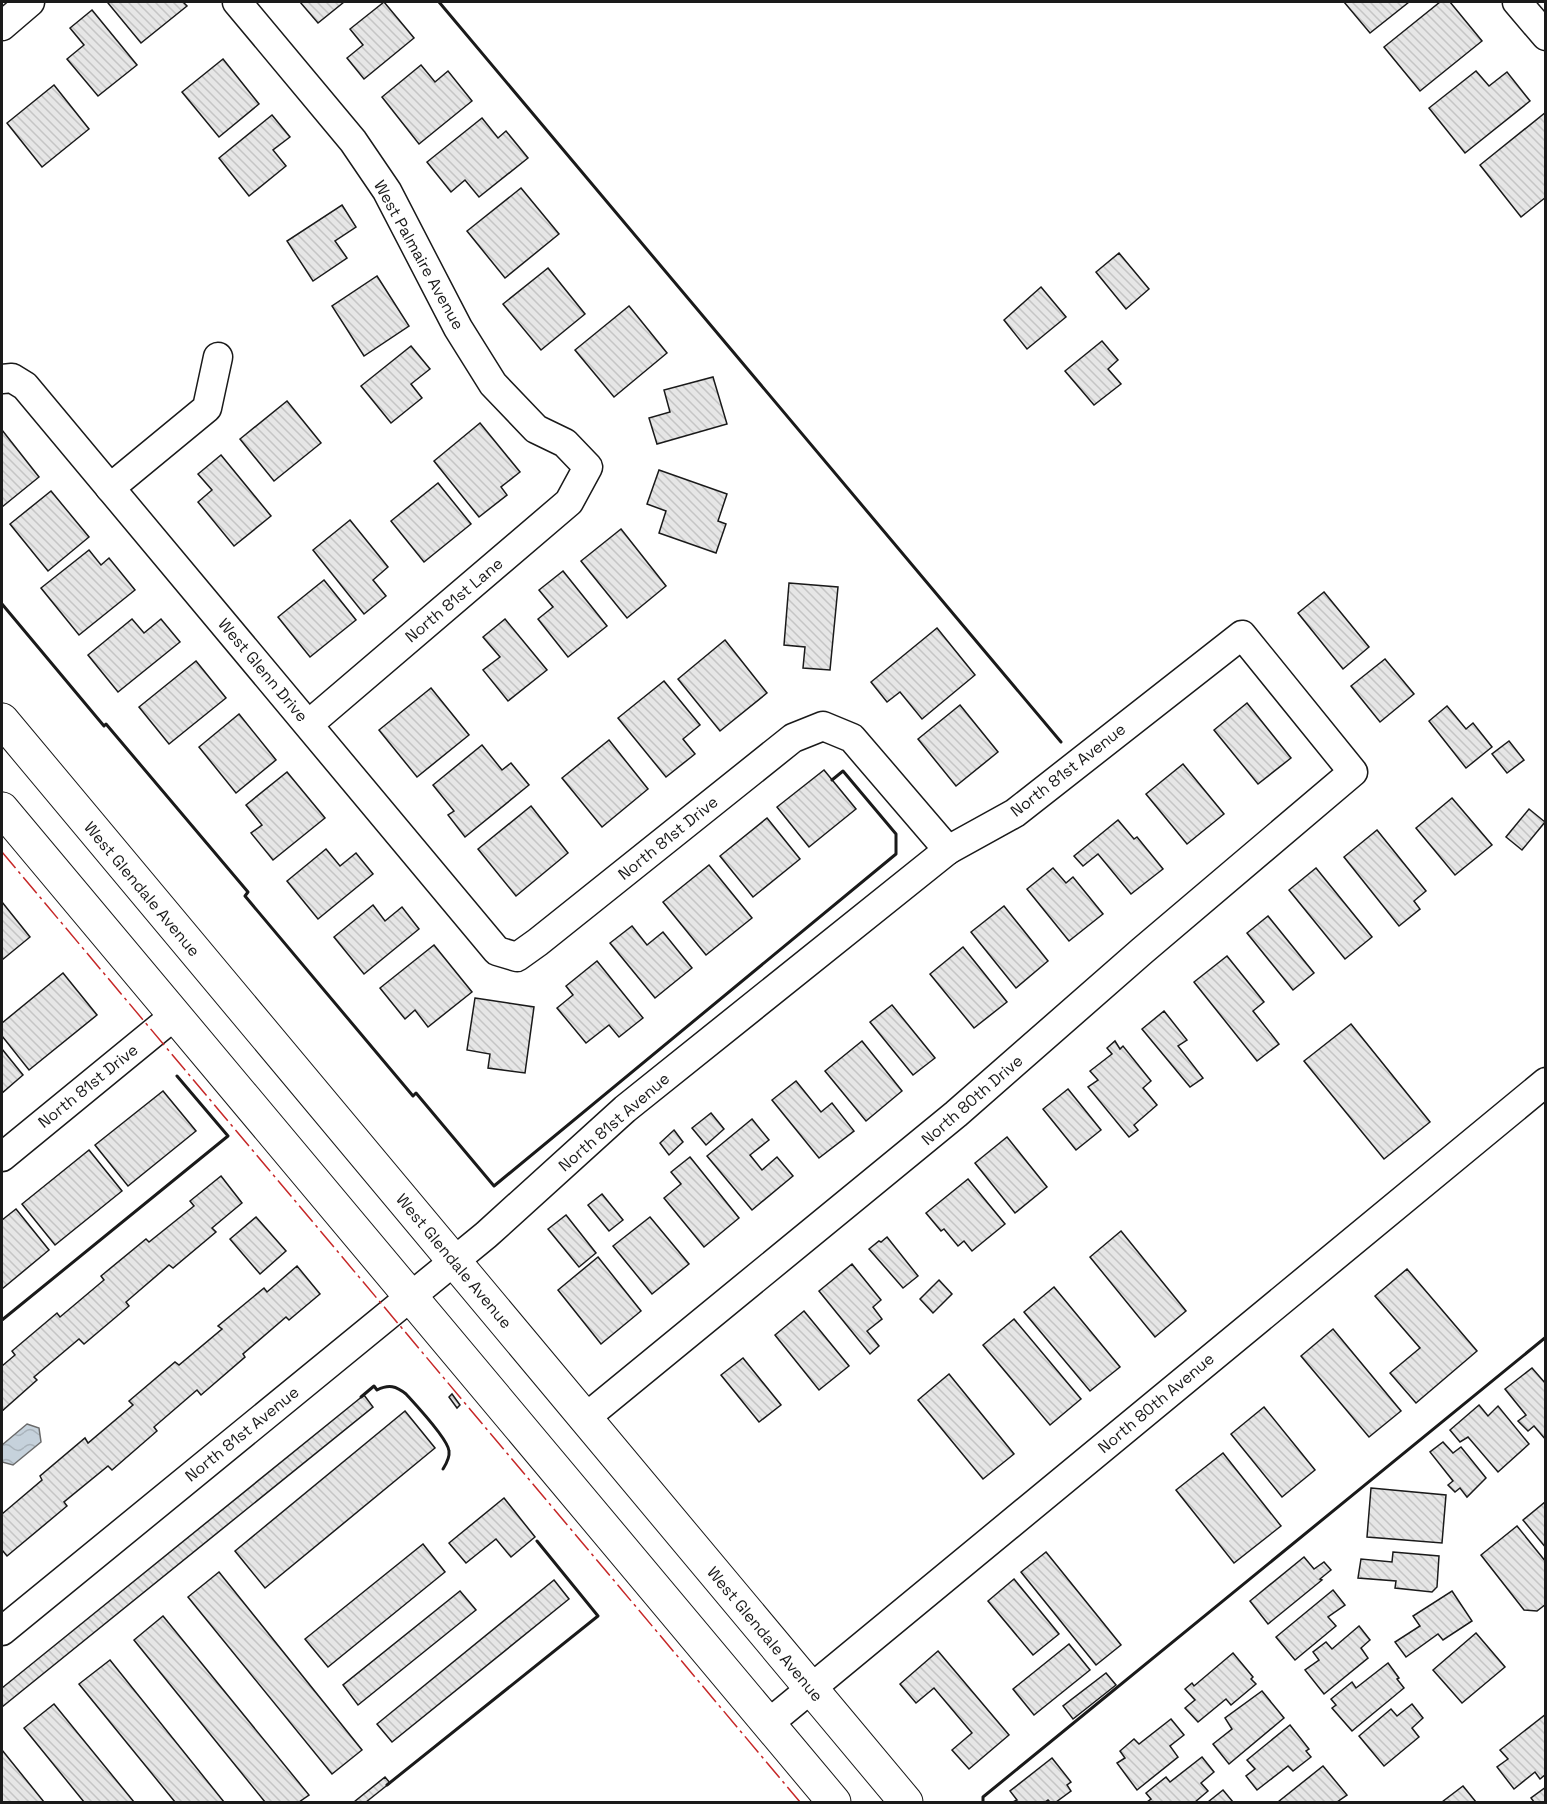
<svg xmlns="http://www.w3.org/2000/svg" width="1547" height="1804" font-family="'Space Grotesk',sans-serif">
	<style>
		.water { fill: url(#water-waves); stroke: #6a6a6a; stroke-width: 1.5 }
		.building { fill: url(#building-back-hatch); stroke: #1a1a1a; stroke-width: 1.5 }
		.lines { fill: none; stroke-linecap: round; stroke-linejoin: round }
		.minor-casing { stroke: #1a1a1a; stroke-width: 31 }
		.major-casing { stroke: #1a1a1a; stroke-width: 35 }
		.minor { stroke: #fff; stroke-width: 28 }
		.major { stroke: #fff; stroke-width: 33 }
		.wall { stroke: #1a1a1a; stroke-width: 3 }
		.power { stroke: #c62828; stroke-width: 1.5; stroke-dasharray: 21 4.5 3 4.5; stroke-linecap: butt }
		.labels { text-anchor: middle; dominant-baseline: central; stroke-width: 4.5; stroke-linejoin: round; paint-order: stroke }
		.street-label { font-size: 16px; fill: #1a1a1a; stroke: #fff }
	</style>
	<defs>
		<pattern id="water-waves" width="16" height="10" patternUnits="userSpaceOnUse" patternTransform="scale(1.5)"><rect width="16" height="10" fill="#c6d2dc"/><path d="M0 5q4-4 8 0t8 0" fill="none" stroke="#aab4bc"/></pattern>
		<pattern id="building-back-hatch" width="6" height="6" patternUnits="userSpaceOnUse" patternTransform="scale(1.5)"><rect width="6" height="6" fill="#e6e6e6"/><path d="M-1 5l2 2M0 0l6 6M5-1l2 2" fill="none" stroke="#c5c5c5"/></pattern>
	</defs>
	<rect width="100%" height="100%" fill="#fff"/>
	<path class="water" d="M27 1424 39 1428 41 1442 13 1465 2 1462V1445Z"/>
	<g class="building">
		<path d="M110 2H183L187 6 141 43 108 3Z"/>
		<path d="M300 2H344L318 23Z"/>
		<path d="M384 2 414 38 364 79 347 58 363 45 350 29Z"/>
		<path d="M1344 2H1409L1370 33Z"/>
		<path d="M1440 2H1450L1482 41 1420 91 1384 47Z"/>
		<path d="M92 10 137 65 98 96 67 59 84 45 70 28Z"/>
		<path d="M223 59 259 104 219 137 182 92Z"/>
		<path d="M421 65 435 82 448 71 472 101 419 144 382 97Z"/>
		<path d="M1476 71 1489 86 1507 72 1530 101 1465 153 1429 108Z"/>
		<path d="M54 85 89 129 42 167 7 123Z"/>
		<path d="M1546 112V197L1521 217 1480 165Z"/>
		<path d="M272 115 290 137 273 150 286 166 249 196 219 158Z"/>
		<path d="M482 118 498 138 506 131 528 158 479 197 465 180 451 192 427 162Z"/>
		<path d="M521 188 559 234 505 278 467 231Z"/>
		<path d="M342 205 356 227 335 241 347 258 313 281 287 241Z"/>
		<path d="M1119 253 1149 289 1126 309 1096 272Z"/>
		<path d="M548 268 585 314 541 350 503 304Z"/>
		<path d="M377 276 409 326 364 356 332 306Z"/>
		<path d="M1041 287 1066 317 1027 349 1004 320Z"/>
		<path d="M629 306 667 353 614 397 575 350Z"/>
		<path d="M1102 341 1118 360 1108 369 1121 384 1094 405 1065 371Z"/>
		<path d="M411 346 430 369 411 384 422 398 391 423 361 386Z"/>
		<path d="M713 377 727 424 657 444 649 418 670 412 664 390Z"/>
		<path d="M287 401 321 443 274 481 240 439Z"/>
		<path d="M480 423 520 472 501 487 507 495 479 517 434 461Z"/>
		<path d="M2 430 39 477 2 507Z"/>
		<path d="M221 455 271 516 234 546 198 502 212 490 198 474Z"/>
		<path d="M659 470 727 494 718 521 726 524 716 553 659 533 666 511 647 504Z"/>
		<path d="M438 483 471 524 424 562 391 521Z"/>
		<path d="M51 491 89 537 48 571 10 524Z"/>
		<path d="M350 520 388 567 373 580 386 596 364 614 313 550Z"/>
		<path d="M621 529 666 586 627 618 581 561Z"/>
		<path d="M89 550 101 565 109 558 135 590 79 635 41 588Z"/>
		<path d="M563 571 607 626 568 657 538 619 553 607 539 590Z"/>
		<path d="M324 580 356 620 310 657 278 617Z"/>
		<path d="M789 583 838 587 830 670 803 668 805 647 784 645Z"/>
		<path d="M1324 592 1369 647 1343 669 1298 613Z"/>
		<path d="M132 619 144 633 161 619 180 642 118 692 88 655Z"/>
		<path d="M505 619 547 670 508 701 483 670 500 657 483 637Z"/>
		<path d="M937 628 975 675 922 719 900 692 887 702 871 682Z"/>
		<path d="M725 640 767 693 720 731 678 679Z"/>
		<path d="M1385 659 1414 694 1380 722 1351 686Z"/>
		<path d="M196 661 226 698 169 744 139 707Z"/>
		<path d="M664 681 700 725 683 739 695 754 666 777 618 718Z"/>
		<path d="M431 688 469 735 417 777 379 730Z"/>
		<path d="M1247 703 1291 758 1258 784 1214 730Z"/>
		<path d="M960 705 998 752 956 786 918 739Z"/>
		<path d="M1447 706 1466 729 1473 723 1492 747 1466 768 1429 721Z"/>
		<path d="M239 714 276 760 236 793 199 747Z"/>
		<path d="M609 740 648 789 602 827 562 778Z"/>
		<path d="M1509 741 1524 760 1507 773 1492 754Z"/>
		<path d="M482 745 502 770 511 763 529 785 465 837 448 815 454 811 433 785Z"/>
		<path d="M1183 764 1224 814 1187 844 1146 794Z"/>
		<path d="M824 770 856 809 809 847 777 807Z"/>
		<path d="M287 772 325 818 273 860 251 833 262 825 246 805Z"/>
		<path d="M1452 798 1492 845 1455 875 1416 828Z"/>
		<path d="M531 806 568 853 516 896 478 849Z"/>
		<path d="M1529 809 1545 822 1522 850 1506 837Z"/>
		<path d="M767 818 800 859 753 897 720 856Z"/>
		<path d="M1118 820 1134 839 1137 837 1163 869 1131 894 1098 854 1083 866 1074 856Z"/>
		<path d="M1377 830 1426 891 1414 901 1420 909 1399 926 1344 857Z"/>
		<path d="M326 849 340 866 356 853 373 874 318 919 287 881Z"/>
		<path d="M709 865 752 918 706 955 663 902Z"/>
		<path d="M1053 868 1066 883 1073 877 1103 914 1069 941 1027 889Z"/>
		<path d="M1316 868 1372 937 1345 959 1289 890Z"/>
		<path d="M2 902 30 937 2 960Z"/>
		<path d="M373 905 385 921 402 907 419 929 364 974 334 937Z"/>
		<path d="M1004 906 1048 961 1016 988 971 932Z"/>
		<path d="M1268 916 1314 973 1293 990 1247 933Z"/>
		<path d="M632 926 647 945 663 932 692 968 655 998 610 943Z"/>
		<path d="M434 945 472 992 428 1027 415 1010 405 1019 380 988Z"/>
		<path d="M963 947 1007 1002 974 1028 930 974Z"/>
		<path d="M1227 956 1264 1002 1253 1011 1279 1044 1257 1061 1194 982Z"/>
		<path d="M597 961 643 1018 619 1037 609 1025 586 1043 557 1008 573 995 566 986Z"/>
		<path d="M63 973 97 1015 29 1070 2 1036V1023Z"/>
		<path d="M475 998 534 1007 525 1073 488 1068 490 1054 467 1050Z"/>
		<path d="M892 1005 935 1058 913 1075 870 1022Z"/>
		<path d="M1164 1011 1187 1040 1178 1046 1203 1078 1190 1087 1142 1029Z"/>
		<path d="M1351 1024 1430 1122 1384 1159 1304 1061Z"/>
		<path d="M862 1041 902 1091 866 1121 825 1071Z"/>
		<path d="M1115 1041 1120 1049 1123 1046 1151 1081 1143 1088 1157 1105 1134 1125 1138 1130 1129 1137 1088 1087 1098 1080 1090 1071 1112 1054 1107 1048Z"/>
		<path d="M2 1049 23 1075 2 1093Z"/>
		<path d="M796 1081 821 1112 832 1103 854 1131 819 1158 772 1100Z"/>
		<path d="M1068 1089 1101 1130 1076 1150 1043 1109Z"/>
		<path d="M163 1091 196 1131 128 1186 95 1145Z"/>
		<path d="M711 1113 724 1129 706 1145 692 1128Z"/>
		<path d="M752 1119 769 1140 750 1155 762 1170 777 1157 793 1176 752 1210 707 1156Z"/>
		<path d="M674 1130 683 1142 669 1155 660 1143Z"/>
		<path d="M1007 1137 1047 1187 1015 1213 975 1163Z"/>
		<path d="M89 1150 122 1191 55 1245 22 1204Z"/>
		<path d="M690 1157 739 1218 704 1247 664 1198 681 1184 671 1172Z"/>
		<path d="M221 1176 242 1203 212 1228 216 1232 173 1268 169 1265 126 1302 129 1306 84 1344 79 1339 34 1377 37 1380 2 1411V1366L15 1355 12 1351 57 1313 60 1317 104 1280 101 1276 146 1239 149 1242 194 1206 190 1201Z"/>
		<path d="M968 1179 1005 1224 972 1251 964 1241 958 1246 944 1229 941 1231 926 1213Z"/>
		<path d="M602 1194 623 1220 609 1231 588 1205Z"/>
		<path d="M16 1209 49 1250 2 1289V1220Z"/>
		<path d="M566 1215 596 1253 579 1267 548 1229Z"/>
		<path d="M256 1217 286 1251 260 1274 230 1239Z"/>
		<path d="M650 1217 689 1264 652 1294 613 1246Z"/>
		<path d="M1121 1231 1186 1311 1155 1337 1090 1257Z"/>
		<path d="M887 1237 918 1276 903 1288 869 1249 879 1241 881 1242Z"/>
		<path d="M598 1257 641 1311 601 1344 558 1290Z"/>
		<path d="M852 1264 881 1300 873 1307 882 1319 867 1331 879 1346 870 1354 819 1291Z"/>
		<path d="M297 1266 320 1294 289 1320 286 1317 243 1354 245 1357 201 1395 197 1390 154 1427 157 1431 112 1470 108 1466 64 1502 67 1506 7 1556 2 1550V1514L42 1480 40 1476 85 1438 88 1443 133 1405 129 1401 175 1362 179 1365 222 1329 218 1326 264 1288 267 1292Z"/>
		<path d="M1407 1269 1477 1351 1416 1403 1390 1373 1420 1348 1375 1296Z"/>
		<path d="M939 1280 952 1294 933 1313 920 1299Z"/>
		<path d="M1054 1287 1120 1367 1090 1391 1024 1312Z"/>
		<path d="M804 1311 849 1366 819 1390 775 1335Z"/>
		<path d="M1014 1319 1081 1399 1050 1425 983 1345Z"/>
		<path d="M1333 1329 1401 1411 1369 1437 1301 1356Z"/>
		<path d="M743 1358 781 1405 759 1422 721 1375Z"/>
		<path d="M1532 1368 1546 1384V1440L1534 1426 1528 1431 1518 1421 1526 1415 1505 1389Z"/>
		<path d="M949 1374 1014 1454 983 1479 918 1400Z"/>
		<path d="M452 1394 460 1405 457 1408 449 1397Z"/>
		<path d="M364 1395 373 1407 2 1707V1688Z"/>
		<path d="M1479 1405 1488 1416 1498 1406 1529 1444 1498 1472 1468 1437 1460 1442 1450 1430Z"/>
		<path d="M1264 1407 1315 1470 1282 1497 1231 1434Z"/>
		<path d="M405 1411 435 1448 265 1588 235 1551Z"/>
		<path d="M1443 1442 1453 1453 1461 1447 1486 1478 1467 1497 1460 1488 1455 1492 1448 1485 1453 1481 1430 1452Z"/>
		<path d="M1223 1453 1281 1526 1234 1563 1176 1490Z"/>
		<path d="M1371 1488 1446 1495 1442 1543 1367 1537Z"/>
		<path d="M504 1498 535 1537 511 1557 496 1539 466 1563 449 1543Z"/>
		<path d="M1545 1502 1546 1503V1548L1523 1520Z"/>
		<path d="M1517 1526 1546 1562V1604L1537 1611 1524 1610 1481 1555Z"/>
		<path d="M423 1544 445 1572 328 1667 305 1639Z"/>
		<path d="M1046 1552 1121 1645 1096 1665 1021 1572Z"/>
		<path d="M1393 1552 1439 1556 1437 1587 1432 1592 1395 1588 1396 1581 1358 1578 1361 1559 1392 1562Z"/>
		<path d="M1304 1557 1314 1569 1324 1562 1331 1570 1320 1579 1322 1580 1268 1624 1250 1601Z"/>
		<path d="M219 1572 362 1750 332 1774 188 1597Z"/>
		<path d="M1014 1579 1059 1634 1033 1655 988 1601Z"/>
		<path d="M554 1580 569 1599 392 1742 377 1724Z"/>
		<path d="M1333 1590 1345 1605 1328 1617 1336 1626 1295 1660 1276 1637Z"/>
		<path d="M460 1591 476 1610 358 1705 343 1685Z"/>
		<path d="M1452 1591 1472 1621 1443 1640 1438 1634 1406 1657 1395 1642 1420 1626 1413 1616Z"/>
		<path d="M163 1616 309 1795 299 1802H265L134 1640Z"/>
		<path d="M1359 1626 1370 1640 1361 1648 1368 1658 1324 1694 1305 1670 1319 1660 1313 1652 1326 1642 1332 1649Z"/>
		<path d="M1476 1633 1505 1667 1462 1703 1433 1670Z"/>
		<path d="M1069 1644 1090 1670 1034 1715 1013 1689Z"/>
		<path d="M938 1651 1009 1735 969 1769 952 1750 972 1733 934 1688 916 1703 900 1684Z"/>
		<path d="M1233 1653 1253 1677 1251 1679 1256 1684 1231 1705 1226 1699 1198 1722 1185 1708 1195 1700 1185 1689 1192 1683 1194 1686Z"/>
		<path d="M110 1660 224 1802H175L79 1684Z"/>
		<path d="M1388 1663 1399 1678 1397 1679 1404 1688 1352 1731 1332 1708 1336 1705 1331 1699 1352 1682 1356 1688Z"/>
		<path d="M1106 1673 1116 1685 1073 1719 1063 1706Z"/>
		<path d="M1262 1691 1284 1718 1229 1764 1213 1744 1232 1729 1225 1718Z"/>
		<path d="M54 1704 134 1802H84L24 1728Z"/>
		<path d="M1412 1704 1423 1718 1412 1728 1419 1737 1384 1766 1359 1736 1391 1709 1397 1716Z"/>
		<path d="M1546 1714V1774L1540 1779 1535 1772 1514 1789 1497 1767 1508 1759 1500 1750Z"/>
		<path d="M1171 1719 1184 1735 1170 1746 1178 1757 1137 1790 1117 1763 1125 1758 1120 1751 1134 1739 1139 1744Z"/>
		<path d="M1290 1725 1309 1749 1306 1751 1311 1757 1293 1771 1288 1766 1257 1790 1246 1776 1255 1769 1247 1760Z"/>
		<path d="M2 1750 44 1802H2Z"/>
		<path d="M1202 1757 1214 1772 1201 1783 1208 1791 1195 1802H1147L1151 1799 1146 1793 1166 1777 1170 1782Z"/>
		<path d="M1052 1758 1071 1782 1067 1785 1071 1791 1056 1802H1050L1048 1800 1045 1802H1013L1017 1800 1010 1791Z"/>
		<path d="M1323 1766 1347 1795 1337 1802H1278Z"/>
		<path d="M385 1777 390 1783 366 1802H354Z"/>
		<path d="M1463 1786 1476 1802H1442Z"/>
		<path d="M1546 1787V1802H1534L1531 1798Z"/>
		<path d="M1223 1790 1233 1802H1208Z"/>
	</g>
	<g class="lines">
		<defs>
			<g id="minor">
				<path d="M237 2 353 141 387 191 458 328 493 384 536 429 565 443 588 467 569 502 309 724"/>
				<path d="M1517 2 1546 36"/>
				<path d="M2 26 30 2"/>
				<path d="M2 379 12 378 25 386 497 951 517 957 538 942 793 738 823 726 852 738 948 850"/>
				<path d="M110 488 207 408 218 357"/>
				<path d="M2 1157 174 1016"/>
				<path d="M2 1631 486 1235 625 1109 948 850 1015 813 1242 635 1353 772 1142 951 956 1114 584 1419"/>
				<path d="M768 1724 1546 1082"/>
			</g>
			<g id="major">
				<path d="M2 720 906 1802"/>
				<path d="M2 809 834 1802"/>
			</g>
		</defs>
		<use href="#minor" class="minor-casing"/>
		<use href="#major" class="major-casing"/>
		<use href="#minor" class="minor"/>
		<use href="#major" class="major"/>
		<g class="wall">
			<path d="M439 2 1061 742"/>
			<path d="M2 604 104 726 106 724 248 892 245 896 413 1096 416 1093 494 1186 896 854V834L843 771 832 780"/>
			<path d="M2 1320 228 1136 177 1076"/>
			<path d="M361 1397 374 1386 377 1390C389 1384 396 1386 406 1394 416 1405 448 1439 449 1451 450 1458 446 1464 443 1469"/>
			<path d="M387 1785 598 1616 537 1541"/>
			<path d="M983 1802V1797L1546 1337"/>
		</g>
		<path class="power" d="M2 852 800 1802"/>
	</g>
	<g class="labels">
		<g class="street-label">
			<text transform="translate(419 255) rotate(61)">West Palmaire Avenue</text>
			<text transform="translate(454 600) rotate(-40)">North 81st Lane</text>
			<text transform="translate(263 670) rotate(50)">West Glenn Drive</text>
			<text transform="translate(1068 770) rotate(-38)">North 81st Avenue</text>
			<text transform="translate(668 838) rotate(-39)">North 81st Drive</text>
			<text transform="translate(142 889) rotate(50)">West Glendale Avenue</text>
			<text transform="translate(88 1086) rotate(-39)">North 81st Drive</text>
			<text transform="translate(972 1100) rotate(-41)">North 80th Drive</text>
			<text transform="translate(614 1122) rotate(-41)">North 81st Avenue</text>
			<text transform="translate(454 1261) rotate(50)">West Glendale Avenue</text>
			<text transform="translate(1156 1403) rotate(-40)">North 80th Avenue</text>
			<text transform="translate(242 1434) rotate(-39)">North 81st Avenue</text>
			<text transform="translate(765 1634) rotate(50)">West Glendale Avenue</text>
		</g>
	</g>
	<rect width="1547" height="1804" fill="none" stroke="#1a1a1a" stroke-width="6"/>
</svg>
